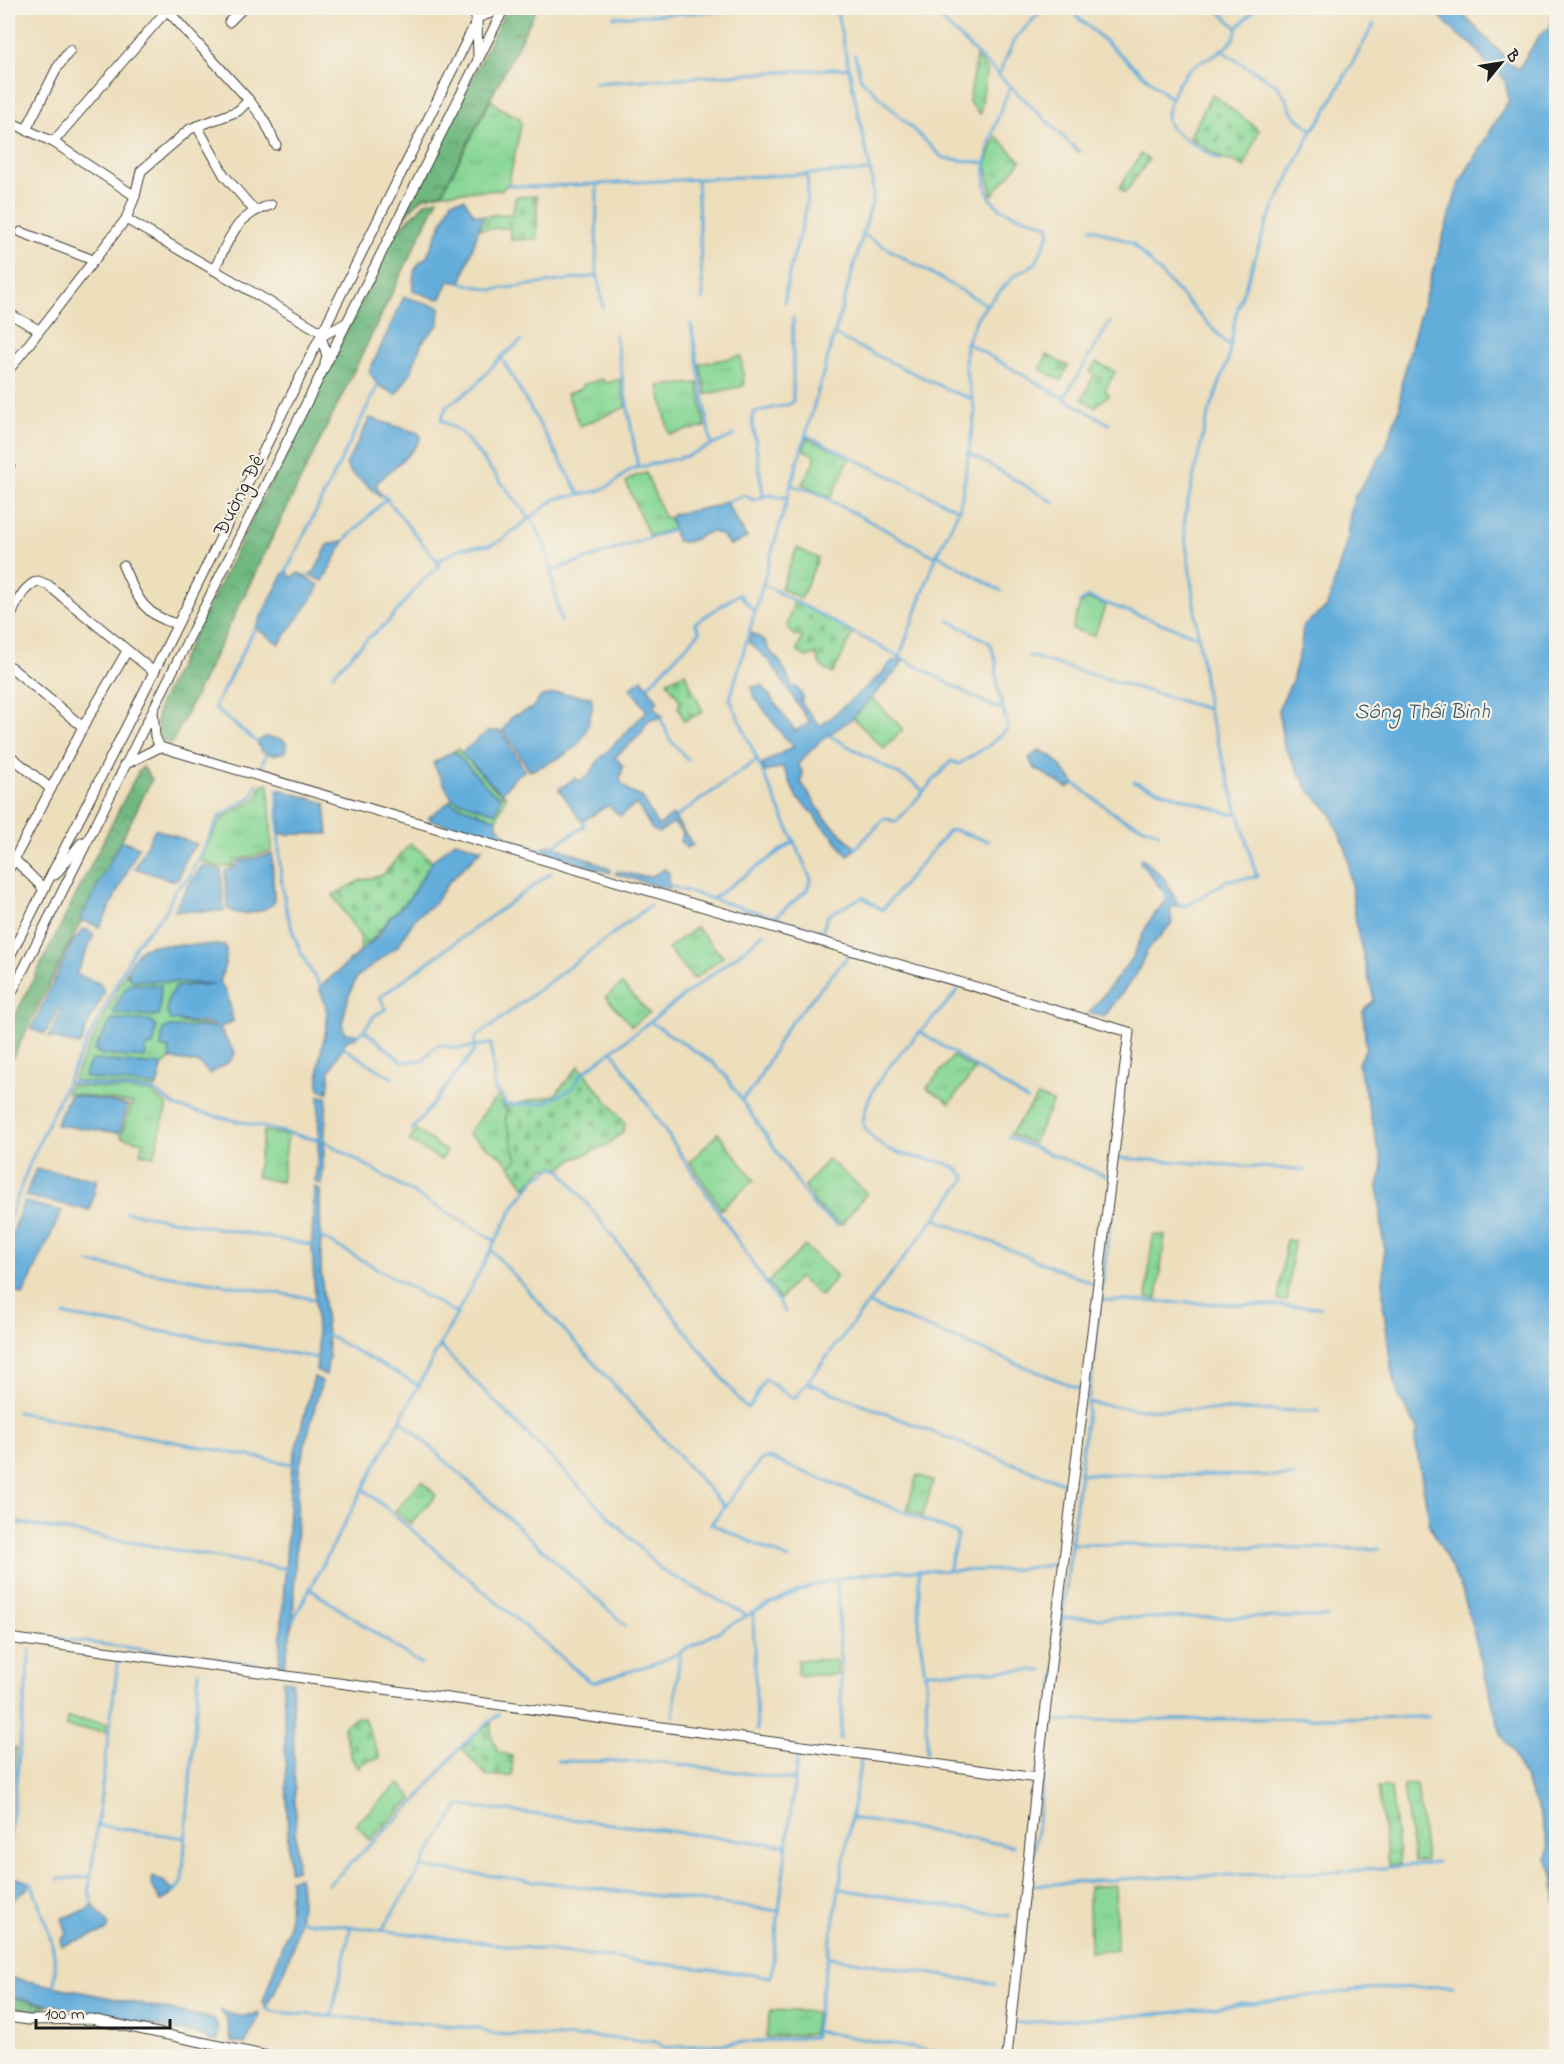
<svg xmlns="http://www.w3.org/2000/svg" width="1564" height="2064" font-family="'Indie Flower',sans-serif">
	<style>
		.grass { fill: url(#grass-tufts); stroke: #537a5a; stroke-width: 1.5; fill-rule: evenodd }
		.forest { fill: url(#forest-crowns); stroke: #466a4e; stroke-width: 1.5 }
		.cemetery { fill: url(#cemetery-stones); stroke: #537a5a; stroke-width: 1.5 }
		.water { fill: #64addb; stroke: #40647c; stroke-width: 1.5 }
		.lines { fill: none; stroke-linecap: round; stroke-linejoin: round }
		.stream { stroke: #64addb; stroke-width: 3 }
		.minor-casing { stroke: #3b3934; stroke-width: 11 }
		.minor { stroke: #fff; stroke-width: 9 }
		.labels { text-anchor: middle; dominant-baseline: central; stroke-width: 4.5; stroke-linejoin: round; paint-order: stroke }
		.street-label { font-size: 21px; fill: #1c1c1c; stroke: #f7f3e8 }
		.water-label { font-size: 22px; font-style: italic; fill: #395668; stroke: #f7f3e8 }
	</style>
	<defs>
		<pattern id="grass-tufts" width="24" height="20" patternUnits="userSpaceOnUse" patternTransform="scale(1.5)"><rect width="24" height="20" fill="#8ad897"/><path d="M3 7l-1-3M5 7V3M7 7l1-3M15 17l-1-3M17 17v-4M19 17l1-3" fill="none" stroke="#76b982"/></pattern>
		<pattern id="forest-crowns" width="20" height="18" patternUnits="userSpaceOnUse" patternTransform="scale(1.5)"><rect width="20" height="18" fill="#6fb880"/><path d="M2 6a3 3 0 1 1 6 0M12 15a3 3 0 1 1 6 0" fill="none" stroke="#5a9568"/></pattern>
		<pattern id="cemetery-stones" width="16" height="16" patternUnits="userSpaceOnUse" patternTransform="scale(1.5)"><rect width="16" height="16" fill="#8ad897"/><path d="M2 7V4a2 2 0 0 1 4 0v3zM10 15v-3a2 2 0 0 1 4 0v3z" fill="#76b982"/></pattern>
	</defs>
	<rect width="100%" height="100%" fill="#f7f3e8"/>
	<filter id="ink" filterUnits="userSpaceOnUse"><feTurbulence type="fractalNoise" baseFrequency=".0167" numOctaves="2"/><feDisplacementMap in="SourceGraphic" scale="12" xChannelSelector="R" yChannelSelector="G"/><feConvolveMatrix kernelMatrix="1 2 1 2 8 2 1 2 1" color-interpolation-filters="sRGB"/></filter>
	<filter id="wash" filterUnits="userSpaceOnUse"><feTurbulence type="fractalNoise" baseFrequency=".008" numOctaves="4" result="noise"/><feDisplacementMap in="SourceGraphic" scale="24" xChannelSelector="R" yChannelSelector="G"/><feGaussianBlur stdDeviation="1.35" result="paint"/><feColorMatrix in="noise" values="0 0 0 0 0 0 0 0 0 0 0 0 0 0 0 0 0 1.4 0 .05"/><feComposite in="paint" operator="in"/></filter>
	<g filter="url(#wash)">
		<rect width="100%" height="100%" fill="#eddebc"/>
		<g class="grass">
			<path d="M976 57 987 69 980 114 969 102Z"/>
			<path d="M491 100 500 108 520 118 521 125 509 182 502 190 442 193Z"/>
			<path d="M996 136 1021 161 992 195 986 164Z"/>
			<path d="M741 356 744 386 706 394 700 364Z"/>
			<path d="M602 379 607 383 620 379 626 407 580 426 567 394 581 389 582 385Z"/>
			<path d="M698 383 705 427 669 434 659 386Z"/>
			<path d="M807 438 850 457 831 498 802 484 815 460 814 455 804 450Z"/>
			<path d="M646 473 664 517 670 518 673 529 649 536 626 482 633 477Z"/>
			<path d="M797 548 818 558 801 599 781 588Z"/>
			<path d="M1088 599 1106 605 1094 636 1072 629 1080 605Z"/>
			<path d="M871 697 903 729 884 749 853 718Z"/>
			<path d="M458 749 495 789 506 796 497 819 449 802 452 799 495 812 500 796 492 792 454 751Z"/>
			<path d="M262 784H269L272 851 235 860 234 866 218 867 199 860 222 818 257 799Z"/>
			<path d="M696 927 723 957 694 979 668 949Z"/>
			<path d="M127 971V975L151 981H181L214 984 178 986 179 1022 215 1027 161 1047 169 1049 170 1059 163 1065 93 1060 84 1076 150 1084 157 1086 154 1089 75 1081 73 1079ZM149 1020 156 1030 153 1046H147L144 1053Z"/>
			<path d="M622 984 649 1013 632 1026 606 997Z"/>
			<path d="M953 1056 975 1070 950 1103 927 1088Z"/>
			<path d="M70 1085 151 1092 167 1105 154 1156 140 1153 143 1142 121 1137 132 1103 66 1093Z"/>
			<path d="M497 1096 501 1099 503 1107 506 1106V1121L518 1160 510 1166 500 1155 468 1134Z"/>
			<path d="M1038 1096 1053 1102 1033 1143 1010 1134Z"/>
			<path d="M416 1130 447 1152 441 1160 409 1141Z"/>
			<path d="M264 1131 288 1135 281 1182 256 1177Z"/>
			<path d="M718 1133 754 1180 721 1209 690 1162Z"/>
			<path d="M828 1159 867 1193 841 1225 816 1205 805 1186Z"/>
			<path d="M1153 1235H1165L1157 1299 1146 1298Z"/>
			<path d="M1286 1240 1294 1241 1287 1301H1278Z"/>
			<path d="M805 1246 837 1276 821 1296 798 1277 780 1300 768 1282Z"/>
			<path d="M917 1475 933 1481 923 1516 907 1510Z"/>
			<path d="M421 1481 436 1495 411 1524 395 1511Z"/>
			<path d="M798 1660H836L837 1675H797Z"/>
			<path d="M67 1718 107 1723 106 1732 66 1727Z"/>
			<path d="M8 1747 16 1748 12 1782H8Z"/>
			<path d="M399 1783 413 1798 370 1840 356 1824Z"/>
			<path d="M1417 1784 1426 1860 1414 1861 1403 1786Z"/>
			<path d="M1378 1788H1391L1400 1864 1388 1865Z"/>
			<path d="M1115 1885 1117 1949 1090 1952 1089 1887Z"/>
			<path d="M770 2010 816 2012 813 2034 766 2037Z"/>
		</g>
		<g class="forest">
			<path d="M507 8H537L442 193 422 198 402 219Z"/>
			<path d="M438 199 172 743H167C154 731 156 718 160 703L395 234 426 202Z"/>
			<path d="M143 767 152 779 8 1067V1030L138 772Z"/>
			<path d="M8 1996 48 2005 38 2013 8 2007Z"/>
		</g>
		<g class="cemetery">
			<path d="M1212 94 1259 130 1244 168 1234 161 1224 160 1189 138Z"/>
			<path d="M1141 154 1149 160 1125 193 1119 188Z"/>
			<path d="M537 196V239L511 240 510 228 478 229 483 216 512 214 516 197Z"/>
			<path d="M1047 355 1068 366 1061 381 1040 369Z"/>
			<path d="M1096 362 1115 372 1105 390 1109 395 1095 407 1082 399 1094 375 1090 372Z"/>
			<path d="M794 601 853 633 833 674 821 666 816 654 806 657 797 651 802 637 794 635 787 626Z"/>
			<path d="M685 673 703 712 684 721 678 706 681 702 667 681Z"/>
			<path d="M411 843 432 861 409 899 389 919 362 952 360 948 361 938 333 895 359 881 383 875Z"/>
			<path d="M579 1066 621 1118 625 1124 623 1132 607 1145 572 1160 563 1167 544 1168 525 1187 510 1166 517 1160 506 1121V1106L555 1095Z"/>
			<path d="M357 1717 364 1718 380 1758 364 1762 358 1769 351 1757 343 1726Z"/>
			<path d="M491 1724V1734L498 1752 512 1756V1776H487L462 1749 478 1732Z"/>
		</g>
		<g class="water">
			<path d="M1432 8H1456L1516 68H1519L1539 36 1551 26 1552 8H1556V1906L1553 1874 1547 1859 1549 1848 1539 1811 1511 1749 1501 1734 1462 1590 1430 1525 1415 1440 1418 1429 1399 1397 1392 1374 1383 1302 1384 1247 1378 1186 1383 1167 1358 1063 1366 1048 1363 1011 1374 1000 1357 930 1347 852 1330 812 1307 788 1284 745 1278 710 1292 681 1301 648 1303 626 1327 607 1349 533V520L1355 496 1385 449 1400 406 1401 386 1415 331 1459 183 1509 100 1505 81 1500 73 1485 62 1473 45 1457 34Z"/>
			<path d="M464 199 474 214 483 216 461 283 449 281 441 298 437 299 413 291C413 276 412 266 426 258L452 201Z"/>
			<path d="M404 297 440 307 439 324 422 342 410 374 396 395 378 385 369 372Z"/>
			<path d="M370 418 418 433 421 436C417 452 388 471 376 484L382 497 350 472 346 465Z"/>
			<path d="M725 501 747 538 730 545C708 514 695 551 676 540L670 518 674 514 716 506Z"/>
			<path d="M345 540 323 581 309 575 315 571 328 545Z"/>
			<path d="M288 572 291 578 299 573 319 585 312 599 279 644 255 628 284 573Z"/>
			<path d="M752 633 765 641 768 649 781 663 793 687H797L803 697 801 702 818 724 822 725 881 674 892 661 903 660 899 668 853 718 819 742 798 764 803 773 801 782 824 817 856 848 848 856 831 834 818 822 814 814 797 798 783 767 765 772 762 764 794 746 785 738 753 695 751 687 762 685 795 731 810 723 770 662 749 642Z"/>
			<path d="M642 679 658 701 654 706 663 717 648 721 640 735 615 757 623 766 620 781 630 792 642 797 658 826 673 815 693 845 686 848 680 841 683 833 673 823 658 833 652 829 637 804 620 816 609 806 605 807 582 822 559 789 575 778 580 781 589 775 598 761 647 711 630 688Z"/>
			<path d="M560 693 591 697C594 705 592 709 590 716 585 751 560 758 530 771L503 730 512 716 531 709 542 696Z"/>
			<path d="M488 731H501L525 770 514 778 502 794 461 753Z"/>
			<path d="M265 737 282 739 286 743V752L272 755 261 751 257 742Z"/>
			<path d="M1040 750 1053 757 1075 784 1067 788 1033 767 1029 758Z"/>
			<path d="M454 751 492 792 501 797 496 813 452 799 433 763Z"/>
			<path d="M279 789 325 803 328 834H280Z"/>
			<path d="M449 802 497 819V826L506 835 505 841 430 820 429 817Z"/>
			<path d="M155 829 197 844 187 855 179 878 173 881 135 868Z"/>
			<path d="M121 840 139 847 100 927 80 920Z"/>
			<path d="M455 841 482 849 448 883 434 904 416 917 398 946 357 977 349 995 342 1024 345 1033 356 1034V1038L346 1041 330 1071 328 1092 319 1090C319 1077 318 1064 321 1052 327 1024 332 1016 319 988L378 936 389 919 409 899 432 861Z"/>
			<path d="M550 845C571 853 593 859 611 870L610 873 542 851V848Z"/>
			<path d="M272 854 274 903C264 912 239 918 228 909L225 871 236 867 238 862Z"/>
			<path d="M1142 858 1163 877 1179 905 1170 908 1172 923 1147 951 1137 973 1104 1017 1089 1013 1132 959 1148 923 1166 900 1164 892 1140 862Z"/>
			<path d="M203 865 221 870 224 911H175C175 905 198 871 203 865Z"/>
			<path d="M665 869 669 873V889L615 874 617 871 641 876H652Z"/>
			<path d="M84 929 93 933V937L76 974 99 983 105 991 86 1028 82 1042 78 1045 49 1037 62 1011 59 1009 45 1034 31 1029 73 941Z"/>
			<path d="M154 945H225C229 957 223 969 220 982L228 996 233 1021 219 1028 235 1053 230 1061 210 1074 199 1063 170 1059 169 1049 161 1047 163 1029 169 1027H215L214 1024 170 1020C164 1009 168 992 178 986L214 984 131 980 127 971C134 957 138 947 154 945Z"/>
			<path d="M131 984 161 985 159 1016 115 1014 113 1011 126 987Z"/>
			<path d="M112 1019 150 1020 156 1026 153 1046H147L145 1058 102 1055 94 1050Z"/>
			<path d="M93 1060 163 1065 157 1086 87 1078 84 1076 90 1062Z"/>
			<path d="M73 1095 128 1105 120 1133 56 1125 69 1096Z"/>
			<path d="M319 1096 327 1097 322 1185 315 1181 318 1156Z"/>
			<path d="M36 1169 97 1179 90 1210 25 1196Z"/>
			<path d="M314 1187 320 1190 321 1271 329 1357 326 1375 316 1370 318 1349 312 1245Z"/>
			<path d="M24 1202 62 1211 23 1295 8 1288C7 1256 10 1232 24 1202Z"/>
			<path d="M314 1377 322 1381 299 1468 293 1620 284 1668 279 1666 292 1464Z"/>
			<path d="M283 1680 292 1681 297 1870 289 1871Z"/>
			<path d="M8 1876 27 1881 28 1888 8 1904Z"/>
			<path d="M152 1876 163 1881 174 1892 161 1902 151 1883Z"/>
			<path d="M299 1877C308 1920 286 1970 266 2009L263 2002 289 1925 290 1879Z"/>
			<path d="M92 1904 109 1925 107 1931 61 1946V1939L67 1934 62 1918 87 1910Z"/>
			<path d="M8 1977 214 2019 218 2026V2041H209L204 2036 8 1996Z"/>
			<path d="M221 2011C234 2015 245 2019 258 2013L259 2017 245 2044 231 2042 227 2020Z"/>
		</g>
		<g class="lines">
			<g class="stream">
				<path d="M929 8 1079 152"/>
				<path d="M1067 8 1171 99"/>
				<path d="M1216 8 1237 28 1256 8"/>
				<path d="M614 17 778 8"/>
				<path d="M1221 49C1238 65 1259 71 1277 86 1285 94 1287 101 1291 110 1295 118 1306 125 1312 130"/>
				<path d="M855 55 861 79 943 158 984 163"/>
				<path d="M998 76 1015 39 1044 8"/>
				<path d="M594 83 849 68"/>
				<path d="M1220 160C1208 153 1171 134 1168 122 1165 115 1169 107 1171 100 1173 90 1183 75 1190 69 1204 57 1236 50 1237 28"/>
				<path d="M697 180 703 300"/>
				<path d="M597 184 596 265 603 307"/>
				<path d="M507 185 531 187 870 171"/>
				<path d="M1091 228 1132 243 1230 347"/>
				<path d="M862 234 987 305"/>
				<path d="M461 283 492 290 597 276"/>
				<path d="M785 302C787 257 812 220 807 175"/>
				<path d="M691 324 711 444"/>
				<path d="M615 334 638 467"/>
				<path d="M834 335 953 392 973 399"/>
				<path d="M521 341 501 357 474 387 447 406 441 420 461 432 536 526 546 549 561 622"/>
				<path d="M967 343 1109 424"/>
				<path d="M501 357 579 493"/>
				<path d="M1064 398 1110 322"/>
				<path d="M806 435 959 510"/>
				<path d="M969 453 1055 503"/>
				<path d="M791 485 813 491 936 557"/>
				<path d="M383 495 437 561 462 548 491 545 500 541 555 499 599 491 614 483 631 469 687 456 735 435"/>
				<path d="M763 495 752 418 755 412 790 404 793 401V318"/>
				<path d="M727 502 746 495 752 500 769 495 787 498"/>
				<path d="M345 540 388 497"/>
				<path d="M937 554 1001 591"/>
				<path d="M551 571 673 530"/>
				<path d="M286 572 378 385"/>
				<path d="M763 584 993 707 1003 708"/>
				<path d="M1079 603 1088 597 1197 636"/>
				<path d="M255 628 214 708 257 742"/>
				<path d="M1029 656 1208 709"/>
				<path d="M898 661 936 557 959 510 962 496 975 411 965 367 966 343 978 316 987 305 1014 276 1036 263 1050 231 1047 225C1031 219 1007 215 995 204 971 180 998 115 1010 88"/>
				<path d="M333 674 368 638 387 623 424 579 439 567 437 561"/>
				<path d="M648 686 700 632 695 623 739 594 755 612"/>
				<path d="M661 719 670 740 688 760"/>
				<path d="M830 736 914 783 923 791"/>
				<path d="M261 769 266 754"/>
				<path d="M1134 782 1227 813 1238 814"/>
				<path d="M1075 784 1119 817 1159 833"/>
				<path d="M277 790C280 863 276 923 320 985"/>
				<path d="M676 817 757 760"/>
				<path d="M505 838 542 850"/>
				<path d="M553 846 584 827 583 821"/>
				<path d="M856 848 885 818 896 822 951 761 959 764 988 746 1008 729 997 684 996 661 990 643 948 620"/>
				<path d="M551 873 380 997 386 1009 375 1015 364 1030 403 1062 424 1060C444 1033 440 1050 461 1048 471 1047 481 1045 491 1044L495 1090 504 1097 505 1105 544 1103 573 1088 580 1075 752 944 763 933"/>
				<path d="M670 886 822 932 828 915 863 897 882 910 949 831 954 830 988 841"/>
				<path d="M712 899 794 841"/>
				<path d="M1179 905H1188L1228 880 1257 877 1208 709 1184 527 1186 510 1206 422 1228 360 1236 314 1267 222 1312 130 1323 116 1374 24"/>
				<path d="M773 919 807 890 811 879 730 699 873 199 872 178 836 8"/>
				<path d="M652 1023 712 1062 724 1074 815 1208 837 1225"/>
				<path d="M922 1033 1027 1100"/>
				<path d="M357 1036 364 1030"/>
				<path d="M344 1048 392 1078"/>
				<path d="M613 1052 785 1312"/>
				<path d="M67 1082 155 1091 177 1107 318 1140"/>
				<path d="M743 1098 755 1086 785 1030 848 956"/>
				<path d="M412 1130 475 1050V1038L651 905"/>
				<path d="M1008 1137 1106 1176"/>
				<path d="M326 1142 496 1241"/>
				<path d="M1118 1158 1305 1170"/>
				<path d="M126 1212 312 1245"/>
				<path d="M935 1219 1094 1284"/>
				<path d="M8 1223 29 1165 67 1082 137 943 166 911 175 890 188 879 219 817 253 796 257 784"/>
				<path d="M319 1236 458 1314"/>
				<path d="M491 1250 725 1507"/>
				<path d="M90 1263 315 1299"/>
				<path d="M1101 1300 1321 1307"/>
				<path d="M869 1304 1080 1389"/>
				<path d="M64 1315 318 1358"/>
				<path d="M325 1334 420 1386"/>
				<path d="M441 1347 663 1571 747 1615"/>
				<path d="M808 1383 1068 1485"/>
				<path d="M1089 1403 1135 1409 1319 1411"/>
				<path d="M17 1412 292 1464"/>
				<path d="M402 1421 625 1625"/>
				<path d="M1080 1474 1295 1476"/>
				<path d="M365 1490 589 1681 595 1682C621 1673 649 1667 673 1656 727 1629 777 1593 837 1579 910 1562 986 1579 1059 1563"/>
				<path d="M8 1521 287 1569"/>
				<path d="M1072 1544 1379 1549"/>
				<path d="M789 1559 711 1524 762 1459 769 1458 956 1533 958 1536 948 1570"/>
				<path d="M919 1570V1633L926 1680 927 1753"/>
				<path d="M835 1580 838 1590 842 1712 840 1739"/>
				<path d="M310 1589 421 1664"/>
				<path d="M753 1613 757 1730"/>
				<path d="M1063 1618 1327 1617"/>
				<path d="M293 1620 515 1205 535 1179 554 1167 561 1170 744 1406 748 1408 751 1405 765 1379 794 1399 966 1178C944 1147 891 1172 863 1125 863 1078 930 1027 958 990"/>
				<path d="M8 1632 269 1666"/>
				<path d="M925 1672 1043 1670"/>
				<path d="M673 1718 680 1652"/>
				<path d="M1050 1721 1428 1717"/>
				<path d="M557 1761 662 1762 795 1780"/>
				<path d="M852 1818 1013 1846"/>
				<path d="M97 1825 185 1838"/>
				<path d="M10 1838 30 1650"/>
				<path d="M420 1867 780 1911"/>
				<path d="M58 1879 90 1877"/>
				<path d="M27 1881 32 1885C43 1916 60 1952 54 1985"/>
				<path d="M329 1884 417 1800 462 1745 499 1714"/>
				<path d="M1030 1885C1074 1884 1118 1878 1163 1877 1254 1874 1346 1875 1436 1862"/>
				<path d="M840 1889 1009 1916"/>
				<path d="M174 1892 182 1882 199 1671"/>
				<path d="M92 1904 89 1889 118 1661"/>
				<path d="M296 1920 771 1977 798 1751"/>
				<path d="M1025 1929 1112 1205"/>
				<path d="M382 1930 459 1805 788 1846"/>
				<path d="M829 1957 995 1984"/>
				<path d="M266 2009 275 2012 478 2028 492 2034 580 2038 585 2036 656 2042 665 2048 814 2037 861 1760"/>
				<path d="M331 2017 351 1926"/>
				<path d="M1015 2023 1169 2013 1366 1989 1452 1986"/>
				<path d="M816 2031 958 2056"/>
			</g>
		</g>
	</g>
	<g filter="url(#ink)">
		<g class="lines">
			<defs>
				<g id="minor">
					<path d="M471 8 477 19 478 58"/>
					<path d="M477 18 504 8"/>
					<path d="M229 22 243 8"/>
					<path d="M249 100 264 120 276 145"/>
					<path d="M8 121 53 142 135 196 126 219"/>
					<path d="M197 126 224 175 254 210"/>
					<path d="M26 130 57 68 70 50"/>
					<path d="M53 142 167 10 249 100 238 111 190 129 141 171 135 196"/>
					<path d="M21 232 93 260"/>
					<path d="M214 270C230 238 234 216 271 205"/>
					<path d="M8 313 39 330"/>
					<path d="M321 336 327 356 325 363"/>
					<path d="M322 336 346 323"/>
					<path d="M8 371 126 219 323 333"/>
					<path d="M8 459 10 465"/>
					<path d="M123 566C136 595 143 616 177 624"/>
					<path d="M8 622C15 608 21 587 38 581L48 585 154 672"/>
					<path d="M8 665 83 727"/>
					<path d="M153 711 155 736 160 747"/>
					<path d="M8 754 51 789"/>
					<path d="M124 765 160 747 1129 1032 1037 1778 1007 2056"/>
					<path d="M8 853 43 888"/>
					<path d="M8 871 83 727 127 651"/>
					<path d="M55 875 82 842"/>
					<path d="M8 960 154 672 483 8"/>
					<path d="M8 1000 504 8"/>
					<path d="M8 1638 1037 1778"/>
					<path d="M8 2017 29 2020 91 2019 268 2056"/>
				</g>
			</defs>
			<use href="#minor" class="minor-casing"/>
			<use href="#minor" class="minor"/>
		</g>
	</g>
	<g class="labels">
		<g class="street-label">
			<text transform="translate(240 496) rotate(-63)">Đường Đê</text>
		</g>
		<g class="water-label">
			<text x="1422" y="713">Sông Thái Bình</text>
		</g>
	</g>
	<rect width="1564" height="2064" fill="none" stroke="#f7f3e8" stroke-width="30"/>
	<g transform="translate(1501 63) rotate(60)" stroke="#f7f3e8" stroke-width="4.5" paint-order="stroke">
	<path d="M0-4.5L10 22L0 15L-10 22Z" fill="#1c1c1c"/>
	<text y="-9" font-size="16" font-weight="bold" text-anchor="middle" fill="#1c1c1c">B</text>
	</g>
	<path d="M36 2019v9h134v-9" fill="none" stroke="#1c1c1c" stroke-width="3"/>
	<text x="45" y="2019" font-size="18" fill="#1c1c1c" stroke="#f7f3e8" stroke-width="4.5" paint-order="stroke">100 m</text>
</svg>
